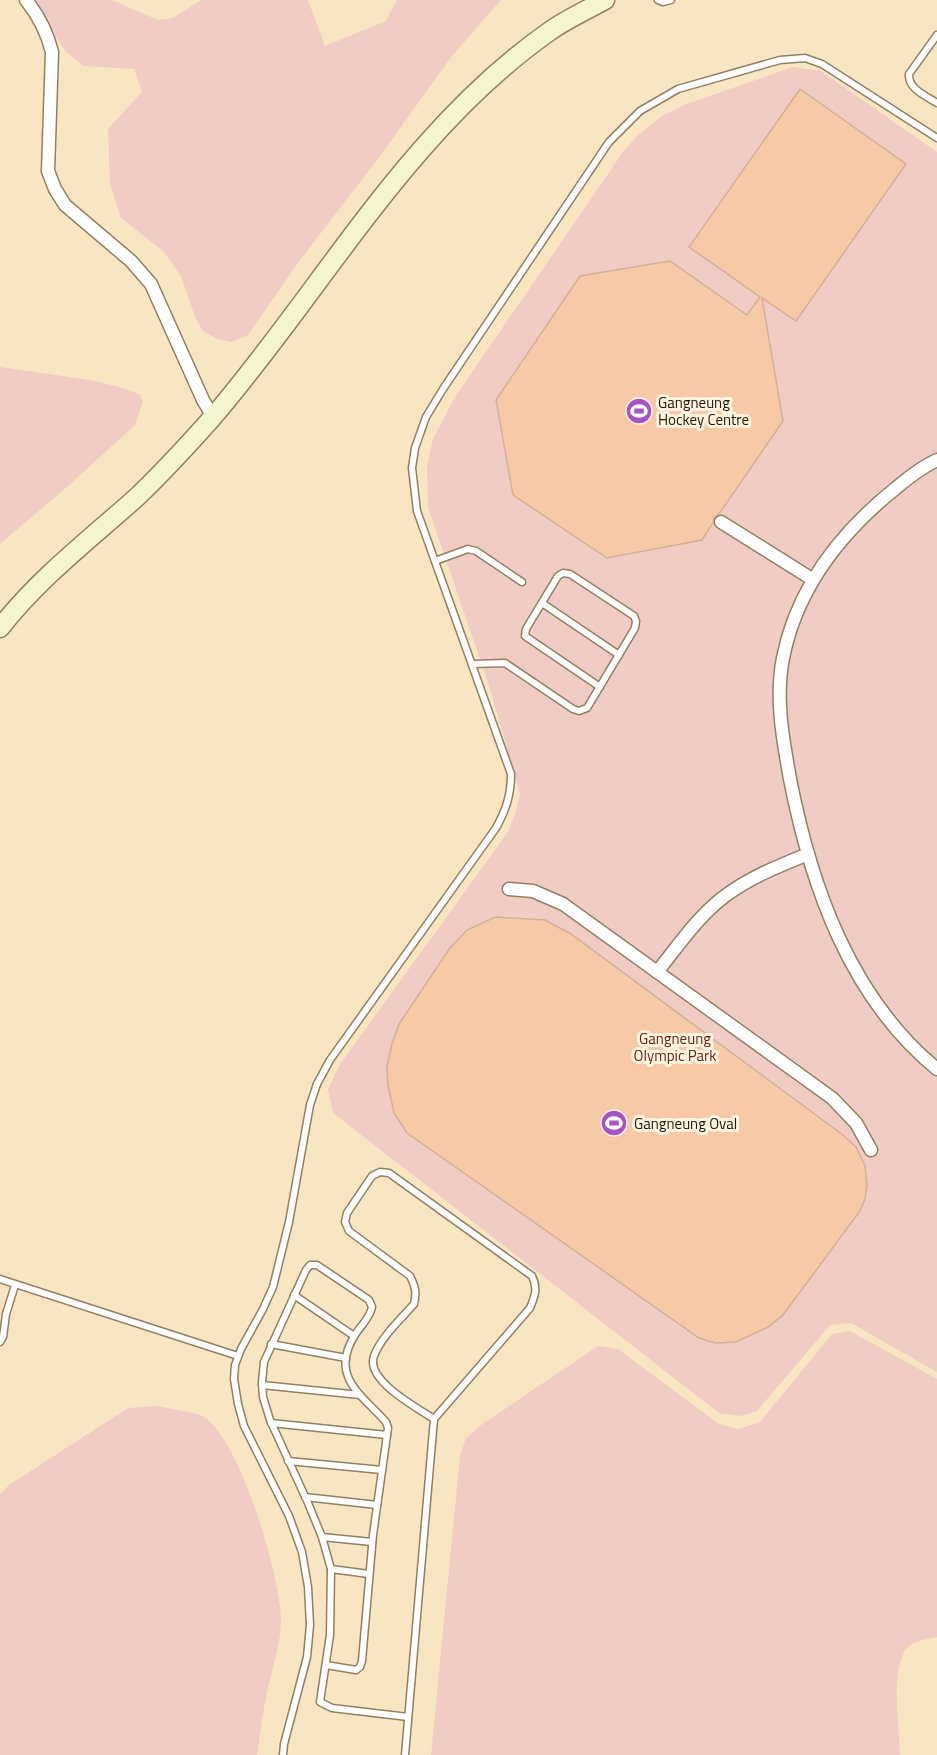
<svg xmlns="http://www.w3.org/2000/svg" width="937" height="1755" font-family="'Titillium Web',sans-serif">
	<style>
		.green { fill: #f1ccc4 }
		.building { fill: #f7c9a7; stroke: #d1b199; stroke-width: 1.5 }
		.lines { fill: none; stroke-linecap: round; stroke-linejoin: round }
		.lane-casing { stroke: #918061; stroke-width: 9 }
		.street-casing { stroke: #918061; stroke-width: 15 }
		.secondary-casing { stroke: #918061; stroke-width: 21 }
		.lane { stroke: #fff; stroke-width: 6 }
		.street { stroke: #fff; stroke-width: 12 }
		.secondary { stroke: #f4f4cd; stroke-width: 18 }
		.labels { text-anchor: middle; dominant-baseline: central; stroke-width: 6; stroke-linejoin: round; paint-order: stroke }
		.poi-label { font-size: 15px; fill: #20190d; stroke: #fff4df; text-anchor: start }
		.park-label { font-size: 15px; fill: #672418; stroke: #fff4df }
	</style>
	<rect width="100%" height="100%" fill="#f8e6c3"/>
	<g class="green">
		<path d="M32 0H112L158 20 173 18 201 0H308L325 46 386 21 397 0H501L452 56 383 152 298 263 248 335 232 342 217 339 203 331 195 317 181 276 164 252 121 218 110 184 108 129 142 92 134 69 84 66 66 52Z"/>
		<path d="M793 67 821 71 937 152V1372L851 1323 830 1325 757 1411 741 1416 719 1413 333 1113 328 1089 340 1064 508 832 515 814 520 794 490 689 428 507 427 467 430 452 433 439 455 397 623 152 637 136 663 115 687 104Z"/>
		<path d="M0 367 90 380 116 386 139 394 143 401 135 425 68 486 0 544Z"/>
		<path d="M850 1331 937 1379V1637C926 1639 910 1641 904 1652 891 1680 899 1725 900 1755H431L460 1455 466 1438 481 1425 598 1346 618 1349 719 1424 739 1429 760 1422 832 1334Z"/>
		<path d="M155 1406C166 1408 196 1412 204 1417 240 1438 283 1583 281 1624 280 1646 272 1670 267 1692 263 1712 260 1734 257 1755H0V1494L9 1485 128 1408Z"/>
	</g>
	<g class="building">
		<path d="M800 89 906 164 796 321 762 298 783 421 719 514 714 517 713 523 702 540 607 558 513 495 496 400 580 276 670 261 747 315 760 297 689 247Z"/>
		<path d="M495 917 545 920 571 934 843 1135 856 1147 865 1166 867 1186 865 1199 860 1211 783 1315 768 1327 736 1342 715 1343 699 1338 407 1133 394 1113 388 1085 387 1066 392 1044 399 1024 450 948 467 930Z"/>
	</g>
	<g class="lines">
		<defs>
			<g id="lane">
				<path d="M658 0 663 2 671 0"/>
				<path d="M937 35 909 74C908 89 926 96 937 103"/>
				<path d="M435 561 468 549 476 551 522 582"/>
				<path d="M542 603 619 655"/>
				<path d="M472 664 505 663 573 709 579 711 587 708 635 628 636 621 634 616 570 574 563 573 558 576 526 629 525 636 600 687"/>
				<path d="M0 1279 238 1356"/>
				<path d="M294 1295 354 1336"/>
				<path d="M0 1342 3 1337 6 1314 15 1285"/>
				<path d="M271 1344 346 1358"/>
				<path d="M262 1385 360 1395"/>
				<path d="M271 1423 387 1435"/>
				<path d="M288 1461 382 1470"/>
				<path d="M305 1497 377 1505"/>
				<path d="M322 1537 372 1542"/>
				<path d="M331 1569 369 1574"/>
				<path d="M326 1665 356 1670 360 1667 362 1661 373 1535 388 1428 386 1422C361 1394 329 1376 355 1335 361 1325 370 1318 372 1307L369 1300 317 1265H310L306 1270 264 1362 262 1382 263 1397 270 1420 308 1503 322 1537 331 1569 330 1635 320 1702 332 1708 408 1717"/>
				<path d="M283 1755 284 1744 307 1657 310 1625 308 1587 302 1552 289 1516 244 1426 238 1404 234 1379 235 1365 241 1349 263 1309 273 1287 289 1222 310 1105 317 1084 330 1060 496 828C506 810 511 795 511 774L417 511 412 468 415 448 426 417 443 389 609 142 640 111 678 89 780 60 805 58 822 64 937 138"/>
				<path d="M405 1755 434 1419 530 1308C535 1296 538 1288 532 1276L389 1173 380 1172 372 1176 347 1213 345 1222 349 1231 410 1276C415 1286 417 1292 414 1304 401 1319 381 1337 374 1356 365 1380 416 1407 434 1419"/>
			</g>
			<g id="street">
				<path d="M26 0C39 16 47 32 52 52L48 171 55 189 65 205 131 261 151 284 203 400 213 417"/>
				<path d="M937 460C922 467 909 477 896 488 841 532 797 587 783 658 775 698 783 740 790 779 811 886 850 998 937 1069"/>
				<path d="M721 522 812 579"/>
				<path d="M509 889 533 891 563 904 832 1098 856 1123 871 1150"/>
				<path d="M657 972C678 946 698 916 725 896 750 877 779 866 808 854"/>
			</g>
			<path id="secondary" d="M0 628C39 578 90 539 137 497 163 472 188 445 212 418 323 289 407 131 550 31 567 19 587 10 605 0"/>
		</defs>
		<use href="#lane" class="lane-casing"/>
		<use href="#street" class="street-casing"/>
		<use href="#secondary" class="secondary-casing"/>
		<use href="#lane" class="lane"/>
		<use href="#street" class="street"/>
		<use href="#secondary" class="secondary"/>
	</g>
	<defs>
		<symbol id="stadium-disc" viewBox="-11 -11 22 22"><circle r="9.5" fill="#a554c4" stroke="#fff4df"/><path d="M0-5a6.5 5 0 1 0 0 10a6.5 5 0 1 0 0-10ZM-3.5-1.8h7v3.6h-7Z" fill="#fff"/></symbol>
	</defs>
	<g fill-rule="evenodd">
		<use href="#stadium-disc" x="624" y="396" width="30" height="30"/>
		<use href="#stadium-disc" x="599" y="1108" width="30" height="30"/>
	</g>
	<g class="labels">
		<g class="poi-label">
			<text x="658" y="402">Gangneung<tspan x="658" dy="17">Hockey Centre</tspan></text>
			<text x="634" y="1123">Gangneung Oval</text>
		</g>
		<g class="park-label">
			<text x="675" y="1038">Gangneung<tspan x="675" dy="17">Olympic Park</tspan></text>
		</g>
	</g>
</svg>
